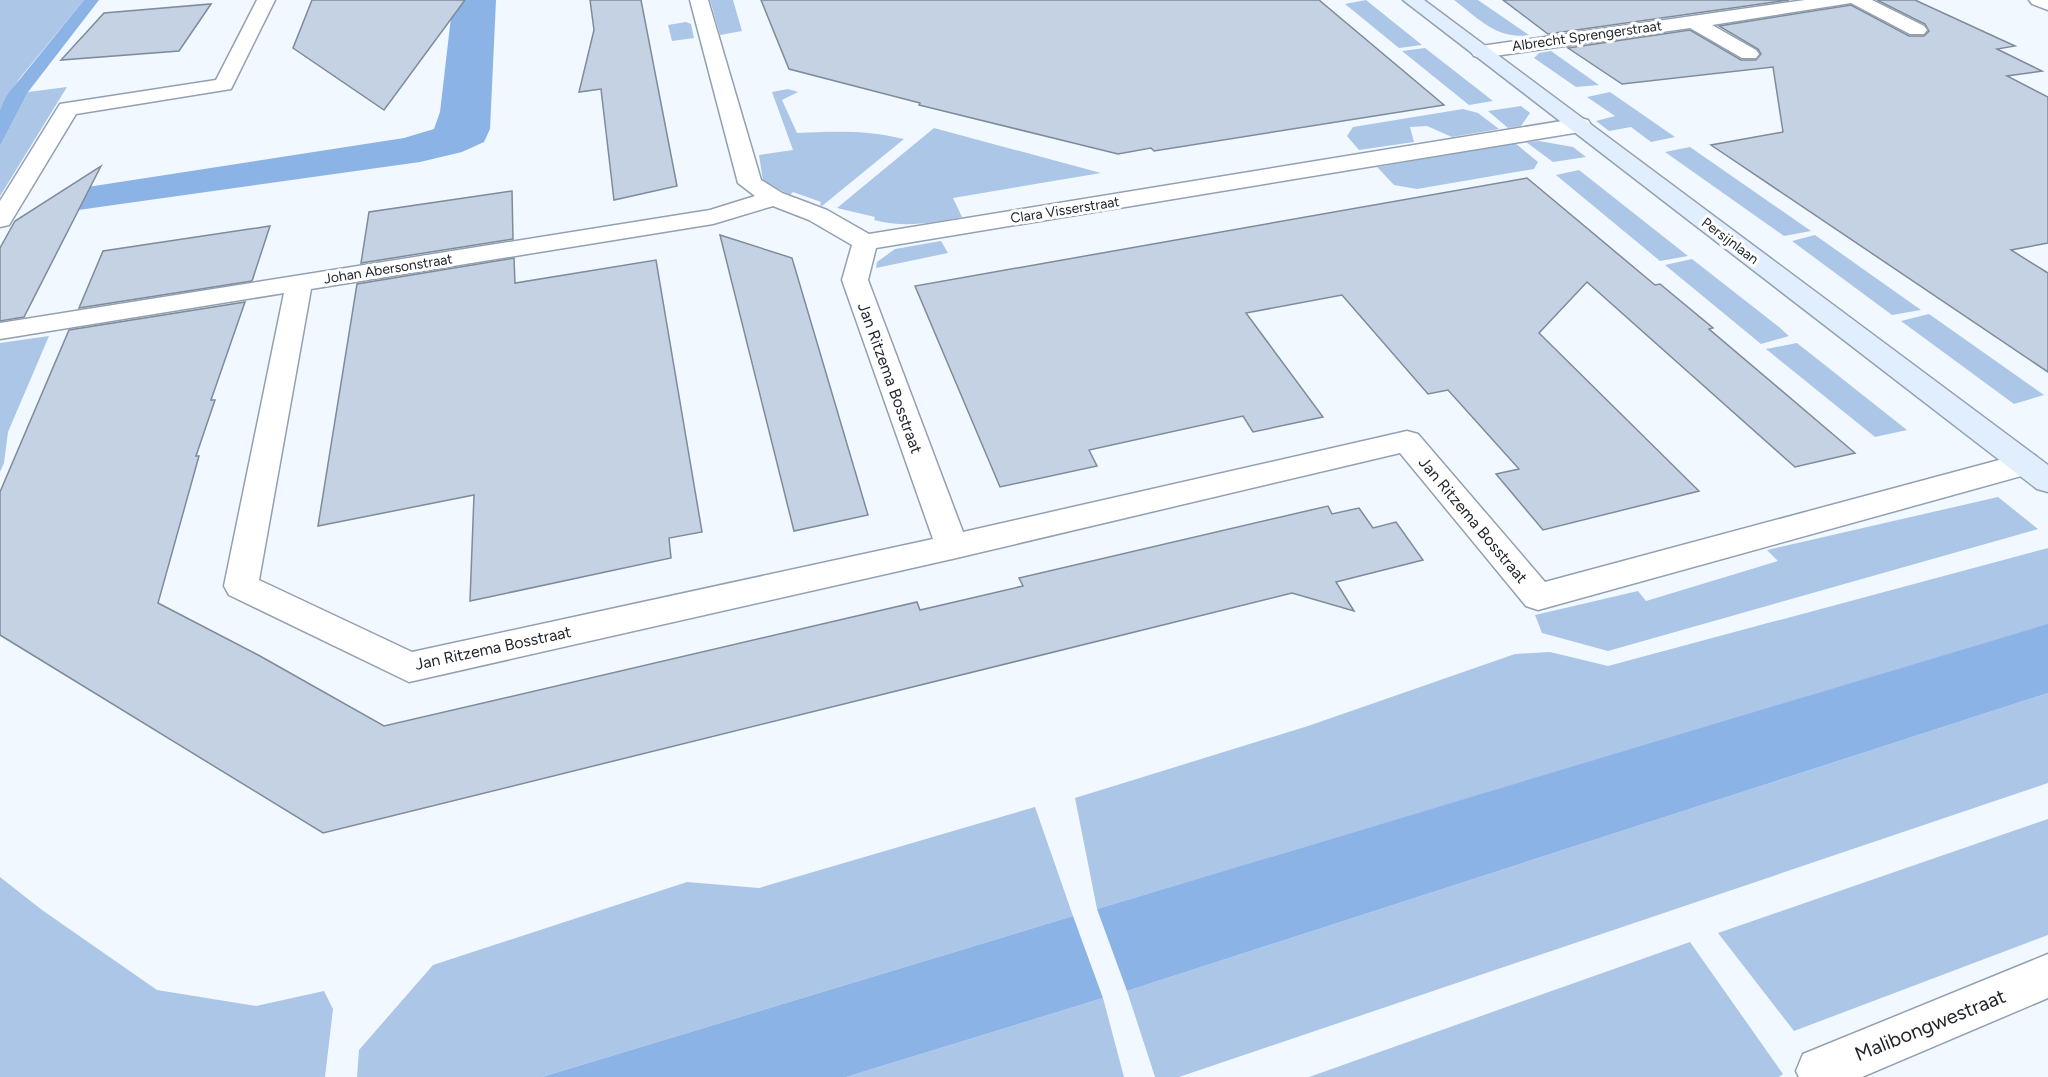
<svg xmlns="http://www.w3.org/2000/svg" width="2048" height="1077" font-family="Figtree,sans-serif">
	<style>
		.green { fill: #acc6e8 }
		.water { fill: #8bb3e6 }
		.building { fill: #c4d2e3; stroke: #7e8b9b; stroke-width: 1.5 }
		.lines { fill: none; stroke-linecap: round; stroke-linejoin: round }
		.street-casing { stroke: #93a0b1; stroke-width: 3 }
		.secondary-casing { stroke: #93a0b1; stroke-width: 3 }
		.street { fill: #fff; fill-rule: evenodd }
		.secondary { fill: #e0eefe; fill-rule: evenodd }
		.labels { text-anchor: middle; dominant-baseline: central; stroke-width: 6; stroke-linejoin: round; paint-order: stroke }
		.far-street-label { font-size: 14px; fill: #22272e; stroke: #fff }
		.street-label { font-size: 16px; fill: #22272e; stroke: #fff }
		.near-street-label { font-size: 20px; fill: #22272e; stroke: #fff }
	</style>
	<rect width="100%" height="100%" fill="#f2f8ff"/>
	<g class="green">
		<path d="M0 0H84L19 79 0 110Z"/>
		<path d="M710 0H733L742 31 720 35Z"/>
		<path d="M1366 0 1422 45 1399 48 1345 4Z"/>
		<path d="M1454 0H1478L1529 35C1497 40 1478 18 1454 0Z"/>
		<path d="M686 22 691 24 694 38 672 41 668 25Z"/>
		<path d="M1425 48 1493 101 1469 105 1402 51Z"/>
		<path d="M1551 51 1599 85 1576 87 1534 58 1539 53Z"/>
		<path d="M67 87 0 196V146L28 92Z"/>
		<path d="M788 89 798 92 782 100 797 133C834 131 868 130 904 139L822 206 820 205 821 202 793 192 790 195 763 181 759 155 793 150 772 92Z"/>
		<path d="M1610 92 1675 137 1651 142 1631 127 1609 131 1596 121 1615 116 1587 97Z"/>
		<path d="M1521 106 1530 113 1521 126 1508 128 1488 111Z"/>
		<path d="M1463 109 1478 113 1499 129 1452 137 1427 126 1410 127 1414 142 1359 150 1347 136 1353 127Z"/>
		<path d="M934 128 1101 173 953 198 962 217C931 223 905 228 874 220L875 217 837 208Z"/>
		<path d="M1539 141 1573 147 1586 157 1553 162 1526 142Z"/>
		<path d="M1515 143 1538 162 1534 169 1417 189 1394 185 1377 167Z"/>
		<path d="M1690 147 1811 231 1784 236 1665 152Z"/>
		<path d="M1579 170 1688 256 1660 261 1556 175Z"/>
		<path d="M1815 235 1921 310 1892 315 1792 241Z"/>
		<path d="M941 241 948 253 876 268 877 262 895 249Z"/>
		<path d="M1692 259 1779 327 1789 336 1761 344 1665 265Z"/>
		<path d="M1929 314 2044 395 2014 404 1901 321Z"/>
		<path d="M49 336 8 432 4 463 0 472V343Z"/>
		<path d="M1797 343 1907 430 1875 437 1766 349Z"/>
		<path d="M1998 497 2038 529 1608 651 1542 633 1535 615 1638 591 1646 601 1778 561 1767 550Z"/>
		<path d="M2048 548V625L1097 909 1075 798 1308 726 1515 654 1550 652 1608 666Z"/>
		<path d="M2048 693V783L1179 1077H1155L1127 991Z"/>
		<path d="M1035 807 1073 916 542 1077H357L359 1050 433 965 687 882 759 888Z"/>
		<path d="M2048 819V935L1794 1031 1718 933Z"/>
		<path d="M0 877 42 910 157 990 256 1006 324 991 333 1009 325 1077H0Z"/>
		<path d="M1690 942 1783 1074 1779 1077H1309Z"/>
		<path d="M1103 998 1124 1077H846Z"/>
	</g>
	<g class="water">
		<path d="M84 0H99L28 92 0 146V110L7 95Z"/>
		<path d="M453 0H496L490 129 484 142 462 152 420 162 64 212 81 188 404 138 434 129 440 112Z"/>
		<path d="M2048 624V693L1127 991 1097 909Z"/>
		<path d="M1073 916 1103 998 846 1077H542Z"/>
	</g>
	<g class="building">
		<path d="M312 0H465L384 110 293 48Z"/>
		<path d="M590 0H641L677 186 614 200 601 89 579 92 594 30Z"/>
		<path d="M761 0H1319L1444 105 1154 151 1151 148 1118 154 919 105 920 103 789 69Z"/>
		<path d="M1503 0H1789L1548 34Z"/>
		<path d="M1877 0H1915L2015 46 1997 49 2042 71 2007 76 2048 97V243L2011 250 2048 273V372L1711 145 1783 132 1773 67 1622 84 1568 48 1690 30 1741 60H1756L1761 54 1758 49 1719 26 1851 5 1909 36H1924L1929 31 1925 24Z"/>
		<path d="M211 4 179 51 61 60 104 13Z"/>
		<path d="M101 166 24 317 0 321V248L15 221Z"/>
		<path d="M1527 178 1655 285 1660 284 1713 328 1709 329 1855 453 1795 467 1587 282 1539 333 1699 491 1543 530 1496 474 1519 469 1448 390 1428 394 1342 295 1246 313 1323 417 1253 432 1243 416 1089 450 1097 466 1000 487 915 286Z"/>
		<path d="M512 191 513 239 361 263 369 212Z"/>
		<path d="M270 226 252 281 79 308 103 251Z"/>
		<path d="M720 235 792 258 868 515 794 531Z"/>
		<path d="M514 258 515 283 656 260 702 532 669 538 671 558 470 601 474 495 318 526 357 284Z"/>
		<path d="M245 302 211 400H215L196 456H199L158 603 260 656 384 726 917 602 920 610 1023 586 1019 578 1328 506 1332 514 1359 508 1373 528 1396 522 1423 560 1336 582 1354 611 1292 593 323 833 0 635V492L69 330Z"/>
	</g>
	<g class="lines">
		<defs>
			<g id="street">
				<path d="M257 0H275L231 89 76 114 12 220 9 225 0 227V201L60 104 216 80Z"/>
				<path d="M690 0H708L761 180 782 193 827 210 869 234 1580 118 1588 120 1591 125 1588 130 1580 132 876 248 868 280 963 532 1407 431 1418 434 1545 582 2025 453 2036 456 2040 464 2036 472 1538 610 1526 606 1400 453 952 559 409 682 229 595 224 586 284 293 0 339V323L710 210 755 196 738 183ZM773 206 809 220 852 245 842 280 933 539 412 652 259 580 311 289 713 224Z"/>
				<path d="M1805 0H1872L1924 26 1927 30 1924 34H1910L1851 3 1712 25 1756 50 1759 54 1756 58H1742L1690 28 1481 58 1474 56 1471 52 1474 48 1481 46Z"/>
				<path d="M2029 0H2048V10L2032 4Z"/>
				<path d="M2048 954V998L1862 1077H1799L1796 1071 1803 1054Z"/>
			</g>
			<path id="secondary" d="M1403 0H1424L2048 465V492L2037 489Z"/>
		</defs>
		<use href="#street" class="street-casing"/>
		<use href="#secondary" class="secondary-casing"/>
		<use href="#street" class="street"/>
		<use href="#secondary" class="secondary"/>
	</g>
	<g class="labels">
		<g class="far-street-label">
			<text transform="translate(1587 36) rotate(-8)">Albrecht Sprengerstraat</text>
			<text transform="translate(1065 210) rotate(-9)">Clara Visserstraat</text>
			<text transform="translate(1730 241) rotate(37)">Persijnlaan</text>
			<text transform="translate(388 269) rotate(-9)">Johan Abersonstraat</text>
		</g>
		<g class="street-label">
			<text transform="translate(890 378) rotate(70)">Jan Ritzema Bosstraat</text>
			<text transform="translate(1473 520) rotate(50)">Jan Ritzema Bosstraat</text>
			<text transform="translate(493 648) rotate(-12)">Jan Ritzema Bosstraat</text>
		</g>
		<g class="near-street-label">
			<text transform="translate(1930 1025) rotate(-22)">Malibongwestraat</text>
		</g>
	</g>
</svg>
